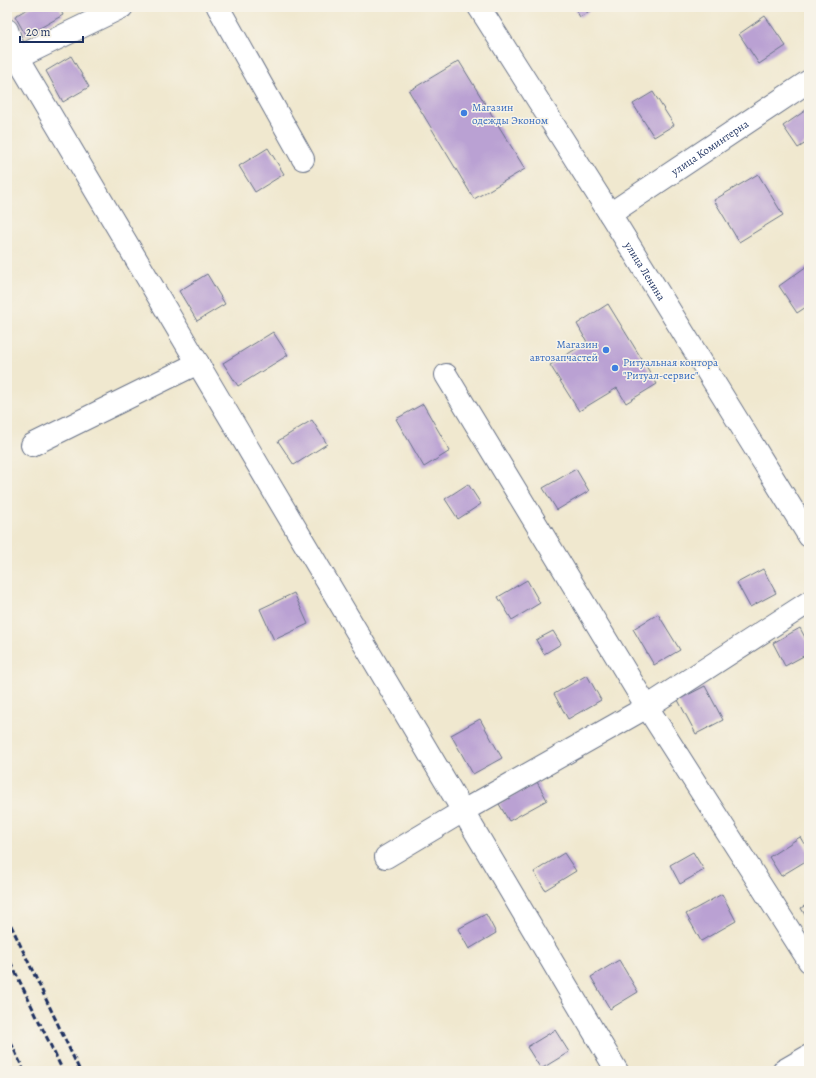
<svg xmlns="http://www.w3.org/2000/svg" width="816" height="1078" font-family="Alegreya,serif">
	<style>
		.building { fill: #baa1d3 }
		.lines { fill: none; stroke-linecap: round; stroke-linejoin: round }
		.minor-casing { stroke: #667086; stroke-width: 24 }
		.minor { stroke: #fff; stroke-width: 22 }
		.rail { stroke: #1b2f5e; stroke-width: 3; stroke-dasharray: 6 3; stroke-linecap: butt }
		.shop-dot { fill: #3f7fe0; stroke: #f7f3e8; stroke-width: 1.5 }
		.labels { text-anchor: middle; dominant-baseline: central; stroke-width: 3; stroke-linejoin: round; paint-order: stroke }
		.shop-label { font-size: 11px; fill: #366cbe; stroke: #f7f3e8; text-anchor: start }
		.street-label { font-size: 11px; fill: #1b2f5e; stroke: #f7f3e8 }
	</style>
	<rect width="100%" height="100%" fill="#f7f3e8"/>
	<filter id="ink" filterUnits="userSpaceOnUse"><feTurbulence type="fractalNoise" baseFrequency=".025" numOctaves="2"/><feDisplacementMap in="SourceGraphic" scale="8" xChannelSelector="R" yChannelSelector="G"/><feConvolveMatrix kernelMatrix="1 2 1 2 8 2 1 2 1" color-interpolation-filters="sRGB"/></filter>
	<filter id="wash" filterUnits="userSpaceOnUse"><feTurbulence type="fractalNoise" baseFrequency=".012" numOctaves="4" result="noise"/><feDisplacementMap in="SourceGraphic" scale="16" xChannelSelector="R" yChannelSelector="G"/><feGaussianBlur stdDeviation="0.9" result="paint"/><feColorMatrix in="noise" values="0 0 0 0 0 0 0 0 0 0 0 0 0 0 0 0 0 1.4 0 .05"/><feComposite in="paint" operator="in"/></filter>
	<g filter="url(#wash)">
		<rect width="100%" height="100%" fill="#f0e8cf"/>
		<g id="blocks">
			<g class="building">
				<path d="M31 7H59L63 15 26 36 15 16Z"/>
				<path d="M574 7H596L580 17Z"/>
				<path d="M765 16 786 46 759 64 739 34Z"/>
				<path d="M71 56 89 87 63 102 46 71Z"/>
				<path d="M459 61 525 169 474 199 409 91Z"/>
				<path d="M653 92 674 125 654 137 633 104Z"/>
				<path d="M809 108V141L798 148 783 126Z"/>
				<path d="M268 148 284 174 255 192 239 166Z"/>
				<path d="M758 174 783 215 739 242 714 200Z"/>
				<path d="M807 266 809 269V305L797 313 779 286Z"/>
				<path d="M207 274 225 304 197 321 179 291Z"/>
				<path d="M608 304 657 384 626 403 617 388 579 411 550 365 587 342 577 324Z"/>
				<path d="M273 332 288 355 238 386 223 363Z"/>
				<path d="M423 404 450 451 424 467 396 419Z"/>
				<path d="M312 420 327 444 294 465 278 441Z"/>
				<path d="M576 469 589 491 557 510 543 488Z"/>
				<path d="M468 484 481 504 458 519 445 499Z"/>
				<path d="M763 569 776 593 750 607 737 583Z"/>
				<path d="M527 580 540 603 512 620 498 597Z"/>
				<path d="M294 593 308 624 274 640 260 609Z"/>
				<path d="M658 614 680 650 654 665 633 629Z"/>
				<path d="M800 628 809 645V653L785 666 773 643Z"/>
				<path d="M553 631 561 644 544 654 536 640Z"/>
				<path d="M587 675 601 700 568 719 554 694Z"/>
				<path d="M705 686 723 720 696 734 678 700Z"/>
				<path d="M480 719 502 758 473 774 451 735Z"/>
				<path d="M537 782 547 800 509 821 499 804Z"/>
				<path d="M800 837 809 852V859L781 876 769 857Z"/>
				<path d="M693 852 704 870 680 884 670 865Z"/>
				<path d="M564 853 576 871 545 890 534 872Z"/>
				<path d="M722 894 736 921 701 941 686 914Z"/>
				<path d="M809 903V922L801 908Z"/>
				<path d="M486 914 496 933 469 949 458 929Z"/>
				<path d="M619 960 638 992 610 1009 591 977Z"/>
				<path d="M555 1030 569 1052 541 1069 527 1047Z"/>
			</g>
		</g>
	</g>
	<g filter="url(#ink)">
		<use href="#blocks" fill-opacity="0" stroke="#667086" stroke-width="1"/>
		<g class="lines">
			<defs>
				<g id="minor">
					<path d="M218 7 303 159"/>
					<path id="s1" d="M479 7 610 214 809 536"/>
					<path d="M7 30 17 58 617 1071"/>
					<path d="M17 58 122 7"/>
					<path id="s2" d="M610 214 809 81"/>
					<path d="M446 375 647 707 809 961"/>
					<path d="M32 445 198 363"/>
					<path d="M386 857 463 811 647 707 809 602"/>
					<path d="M783 1071 809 1056"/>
				</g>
			</defs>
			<use href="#minor" class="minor-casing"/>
			<use href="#minor" class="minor"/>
			<g class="rail">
				<path d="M7 917 80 1071"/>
				<path d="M7 955 63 1071"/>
				<path d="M7 1034 24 1071"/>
				<path d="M7 1066 10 1071"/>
			</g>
		</g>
	</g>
	<g class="shop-dot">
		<circle cx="464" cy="113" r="4"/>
		<circle cx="606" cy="350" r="4"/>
		<circle cx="615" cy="368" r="4"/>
	</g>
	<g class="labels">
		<g class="shop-label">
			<text x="472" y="107">Магазин<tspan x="472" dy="13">одежды Эконом</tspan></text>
			<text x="598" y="344" text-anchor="end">Магазин<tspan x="598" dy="13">автозапчастей</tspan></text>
			<text x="623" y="362">Ритуальная контора<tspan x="623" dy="13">"Ритуал-сервис"</tspan></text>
		</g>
		<g class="street-label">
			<text stroke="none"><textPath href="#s2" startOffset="120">улица Коминтерна</textPath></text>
			<text stroke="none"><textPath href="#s1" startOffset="312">улица Ленина</textPath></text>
		</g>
	</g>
	<rect width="816" height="1078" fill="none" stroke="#f7f3e8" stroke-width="24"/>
	<path d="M20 36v6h63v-6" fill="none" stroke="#1b2f5e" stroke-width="2"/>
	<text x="26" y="36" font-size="12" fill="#1b2f5e" stroke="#f7f3e8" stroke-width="3" paint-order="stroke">20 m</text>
</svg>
